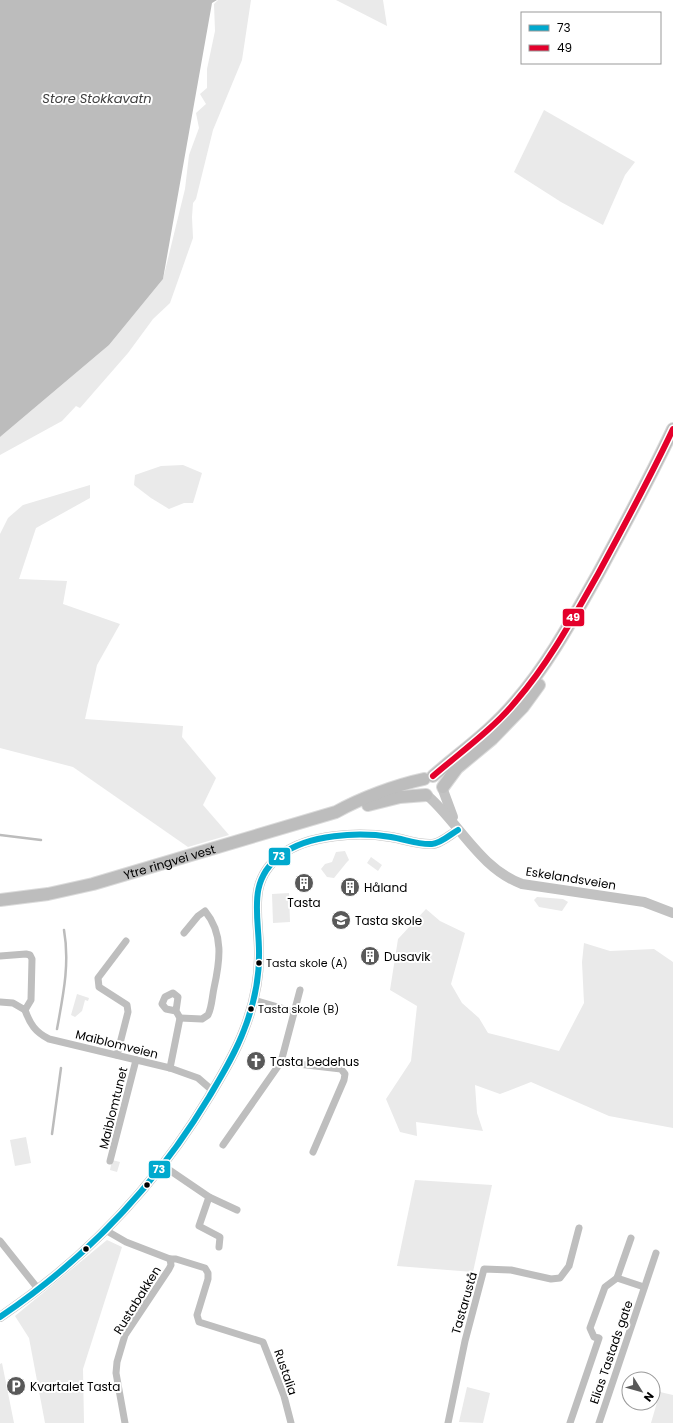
<svg xmlns="http://www.w3.org/2000/svg" width="673" height="1423" font-family="Poppins,sans-serif">
	<style>
		.green { fill: #eaeaea }
		.water { fill: #bcbcbc }
		.lines { fill: none; stroke-linecap: round; stroke-linejoin: round }
		.stream { stroke: #bcbcbc; stroke-width: 2.5 }
		.highway-casing { stroke: #dbdbdb; stroke-width: 14 }
		.street { stroke: #bebebe; stroke-width: 7 }
		.secondary { stroke: #c2c2c2; stroke-width: 10 }
		.highway { stroke: #bdbdbd; stroke-width: 12 }
		.bus-1-casing { stroke: #fff; stroke-width: 9 }
		.bus-2-casing { stroke: #fff; stroke-width: 9 }
		.bus-1 { stroke: #00a9ce; stroke-width: 6 }
		.bus-2 { stroke: #e4002b; stroke-width: 6 }
		.bus-dot { fill: #000; stroke: #fff; stroke-width: 1.5 }
		.labels { text-anchor: middle; dominant-baseline: central; stroke-width: 4; stroke-linejoin: round; paint-order: stroke }
		.bus-label { font-size: 11px; fill: #000; stroke: #fff; text-anchor: start }
		.street-label { font-size: 12px; fill: #000; stroke: #fff }
		.poi-label { font-size: 12px; fill: #000; stroke: #fff; text-anchor: start }
		.water-label { font-size: 13px; font-style: italic; fill: #414141; stroke: #fff }
		.line-badge { stroke: #fff; stroke-width: 1.5 }
		.badge-label { font-size: 11px; text-anchor: middle; font-weight: bold; fill: #fff }
	</style>
	<rect width="100%" height="100%" fill="#fff"/>
	<g class="green">
		<path d="M218 0H251L242 60 213 130 196 199 193 203 192 217 193 238 170 303 153 319 128 353 80 408 76 406 62 421 0 455V437L109 345 163 279 185 189 189 155 199 128 196 113 206 104 200 94 207 88V69L215 31 214 4Z"/>
		<path d="M336 0H383L387 26Z"/>
		<path d="M544 110 635 162 625 175 603 225 561 202 514 172Z"/>
		<path d="M183 465 202 473 193 503H184L169 509 151 498 134 485 135 475 161 466Z"/>
		<path d="M90 485V498L36 528 19 579 67 581 63 604 120 624 97 665 85 719 183 726 182 737 216 778 203 805 229 835 188 847 73 767 0 748V534L8 518 23 505Z"/>
		<path d="M345 851 349 860 347 862 334 878 327 877 321 869 325 864 332 862 336 852Z"/>
		<path d="M371 857 382 865 378 871 367 863Z"/>
		<path d="M289 893 290 922 273 923 272 894Z"/>
		<path d="M537 897 563 899 568 902 562 911 539 907 534 900Z"/>
		<path d="M426 909 440 921 465 933 451 984 462 1003 479 1018 488 1033 559 1051 584 1003 582 962 584 943 610 951 654 949 673 962V1128L609 1116 531 1082 500 1094 475 1085 477 1113 483 1131 416 1122 417 1136 400 1132 386 1099 411 1061 417 1006 390 990 398 939Z"/>
		<path d="M77 994 89 998 88 1001 85 1000 82 1011 75 1017 71 1015Z"/>
		<path d="M26 1137 31 1163 15 1166 10 1140Z"/>
		<path d="M112 1160 120 1162 117 1172 110 1170Z"/>
		<path d="M415 1180 492 1185 473 1272 397 1266Z"/>
		<path d="M107 1240 122 1247 83 1369 84 1423H45L29 1338 15 1316Z"/>
		<path d="M2 1363 14 1423H0V1364Z"/>
		<path d="M467 1387 490 1393 483 1423 459 1422Z"/>
		<path d="M660 1392 673 1395V1423H651Z"/>
	</g>
	<path class="water" d="M0 0H217L212 3 163 279 109 345 0 437Z"/>
	<g class="lines">
		<g class="stream">
			<path d="M0 835 41 840"/>
			<path d="M57 1029C63 996 70 964 64 930"/>
			<path d="M52 1134 61 1068"/>
		</g>
		<defs>
			<g id="highway">
				<path d="M433 776C462 751 492 730 516 701 549 663 573 618 598 574 624 526 650 478 673 429"/>
				<path d="M443 787 457 768 492 739 523 707 539 685"/>
				<path d="M368 805 400 797 426 795"/>
				<path id="s1" d="M0 900 48 894 93 884 336 812C361 798 396 785 424 779"/>
			</g>
		</defs>
		<use href="#highway" class="highway-casing"/>
		<g class="street">
			<path d="M0 956 26 954 30 955 32 959 31 1000 25 1010 13 1003 0 1002"/>
			<path d="M254 1000 295 1012"/>
			<path d="M25 1010C30 1024 35 1032 49 1039L170 1068 198 1078 213 1091"/>
			<path d="M180 1018 202 1019 208 1015C212 1007 212 997 214 988 220 961 224 934 205 911L198 916 184 933"/>
			<path d="M117 1055 128 1012 127 1005 99 987 98 978 126 941"/>
			<path d="M281 1062 341 1069 345 1074 344 1080 313 1152"/>
			<path d="M170 1068 180 1018 176 1011 178 997 173 993 165 997 162 1004 166 1009 176 1011"/>
			<path d="M223 1145 281 1062 300 990"/>
			<path d="M110 1161 136 1060"/>
			<path d="M162 1165 209 1197 237 1210"/>
			<path d="M209 1197 199 1226 220 1237 219 1247"/>
			<path d="M107 1231 126 1242 170 1259H176L205 1268 208 1273V1279L197 1315 199 1322 263 1342 284 1396 291 1423"/>
			<path d="M0 1241 39 1290"/>
			<path d="M617 1278 644 1287"/>
			<path d="M125 1423 116 1373 117 1362 125 1335 169 1269 171 1265 170 1259"/>
			<path d="M448 1423 465 1341 484 1269 511 1270 551 1279 560 1278 569 1266 579 1228"/>
			<path d="M570 1423 599 1338 594 1337 590 1328 605 1287 617 1278 631 1238"/>
			<path d="M599 1423 656 1253"/>
		</g>
		<g class="secondary">
			<path d="M443 790 453 817"/>
			<path d="M429 797C460 825 481 869 522 884L644 902 673 913"/>
			<path d="M0 1317C87 1258 155 1187 209 1097 222 1075 235 1054 244 1030 253 1007 259 980 259 956 260 918 245 882 281 855 308 834 359 832 391 837 404 839 419 845 432 844 440 844 451 834 458 830"/>
		</g>
		<use href="#highway" class="highway"/>
		<defs>
			<path id="bus-1" d="M0 1317C87 1258 155 1187 209 1097 222 1075 235 1054 244 1030 253 1007 259 980 259 956 260 918 245 882 281 855 308 834 359 832 391 837 404 839 419 845 432 844 440 844 451 834 458 830"/>
			<path id="bus-2" d="M433 776C462 751 492 730 516 701 549 663 573 618 598 574 624 526 650 478 673 429"/>
		</defs>
		<use href="#bus-1" class="bus-1-casing"/>
		<use href="#bus-2" class="bus-2-casing"/>
		<use href="#bus-1" class="bus-1"/>
		<use href="#bus-2" class="bus-2"/>
	</g>
	<defs>
		<symbol id="building-disc" viewBox="-11 -11 22 22"><circle r="9.5" fill="#595959" stroke="#fff"/><path d="M-4-6H4V6H1V3H-1V6H-4ZM-2.5-4.3h1.7v1.8h-1.7ZM.8-4.3h1.7v1.8H.8ZM-2.5-1h1.7V.8h-1.7ZM.8-1h1.7V.8H.8Z" fill="#fff"/></symbol>
		<symbol id="school-disc" viewBox="-11 -11 22 22"><circle r="9.5" fill="#595959" stroke="#fff"/><path d="M0-5L7-2L0 1L-7-2ZM-4 1L0 2.5L4 1V4Q0 6-4 4Z" fill="#fff"/></symbol>
		<symbol id="church-disc" viewBox="-11 -11 22 22"><circle r="9.5" fill="#595959" stroke="#fff"/><path d="M-1.2-6h2.4v3.5h3.3v2.4h-3.3V6h-2.4V-.1h-3.3v-2.4h3.3Z" fill="#fff"/></symbol>
		<symbol id="parking-disc" viewBox="-11 -11 22 22"><circle r="9.5" fill="#595959" stroke="#fff"/><path d="M-3.5-5.5H1a3.5 3.5 0 0 1 0 7H-1V5.5H-3.5ZM-1-3.4V-.6H.8a1.4 1.4 0 0 0 0-2.8Z" fill="#fff"/></symbol>
	</defs>
	<g fill-rule="evenodd">
		<use href="#building-disc" x="293" y="872" width="22" height="22"/>
		<use href="#building-disc" x="339" y="876" width="22" height="22"/>
		<use href="#school-disc" x="330" y="909" width="22" height="22"/>
		<use href="#building-disc" x="359" y="945" width="22" height="22"/>
		<use href="#church-disc" x="245" y="1050" width="22" height="22"/>
		<use href="#parking-disc" x="5" y="1375" width="22" height="22"/>
	</g>
	<g class="bus-dot">
		<circle cx="259" cy="963" r="3.5"/>
		<circle cx="251" cy="1009" r="3.5"/>
		<circle cx="147" cy="1185" r="3.5"/>
		<circle cx="86" cy="1249" r="3.5"/>
	</g>
	<g class="labels">
		<g class="bus-label">
			<text x="266" y="963">Tasta skole (A)</text>
			<text x="258" y="1009">Tasta skole (B)</text>
		</g>
		<g class="street-label">
			<text stroke="none"><textPath href="#s1" startOffset="174">Ytre ringvei vest</textPath></text>
			<text transform="translate(571 878) rotate(9)">Eskelandsveien</text>
			<text transform="translate(117 1044) rotate(14)">Maiblomveien</text>
			<text transform="translate(113 1108) rotate(-76)">Maiblomtunet</text>
			<text transform="translate(137 1300) rotate(-58)">Rustabakken</text>
			<text transform="translate(464 1303) rotate(-74)">Tastarustå</text>
			<text transform="translate(611 1352) rotate(-71)">Elias Tastads gate</text>
			<text transform="translate(286 1372) rotate(71)">Rustalia</text>
		</g>
		<g class="poi-label">
			<text x="364" y="887">Håland</text>
			<text x="304" y="902" text-anchor="middle">Tasta</text>
			<text x="355" y="920">Tasta skole</text>
			<text x="384" y="956">Dusavik</text>
			<text x="270" y="1061">Tasta bedehus</text>
			<text x="30" y="1386">Kvartalet Tasta</text>
		</g>
		<g class="water-label">
			<text x="97" y="98">Store Stokkavatn</text>
		</g>
	</g>
	<g class="line-badge">
		<rect x="562" y="608" width="23" height="19" rx="4" fill="#e4002b"/>
		<rect x="268" y="847" width="23" height="19" rx="4" fill="#00a9ce"/>
		<rect x="148" y="1160" width="23" height="19" rx="4" fill="#00a9ce"/>
	</g>
	<g class="badge-label">
		<text x="573" y="621">49</text>
		<text x="279" y="860">73</text>
		<text x="159" y="1173">73</text>
	</g>
	<rect x="521" y="12" width="140" height="52" fill="#ffffff" stroke="#999999"/>
	<rect x="529" y="25" width="20" height="6" fill="#00a9ce" stroke="#999999"/>
	<text x="557" y="32" font-size="12" fill="#000000">73</text>
	<rect x="529" y="45" width="20" height="6" fill="#e4002b" stroke="#999999"/>
	<text x="557" y="52" font-size="12" fill="#000000">49</text>
	<g transform="translate(641 1391) rotate(127)"><circle r="19" fill="#ffffff" stroke="#999999"/>
	<path d="M0-3L7 15L0 10L-7 15Z" fill="#595959"/>
	<text y="-6" font-size="11" font-weight="bold" text-anchor="middle" fill="#000000">N</text>
	</g>
</svg>
